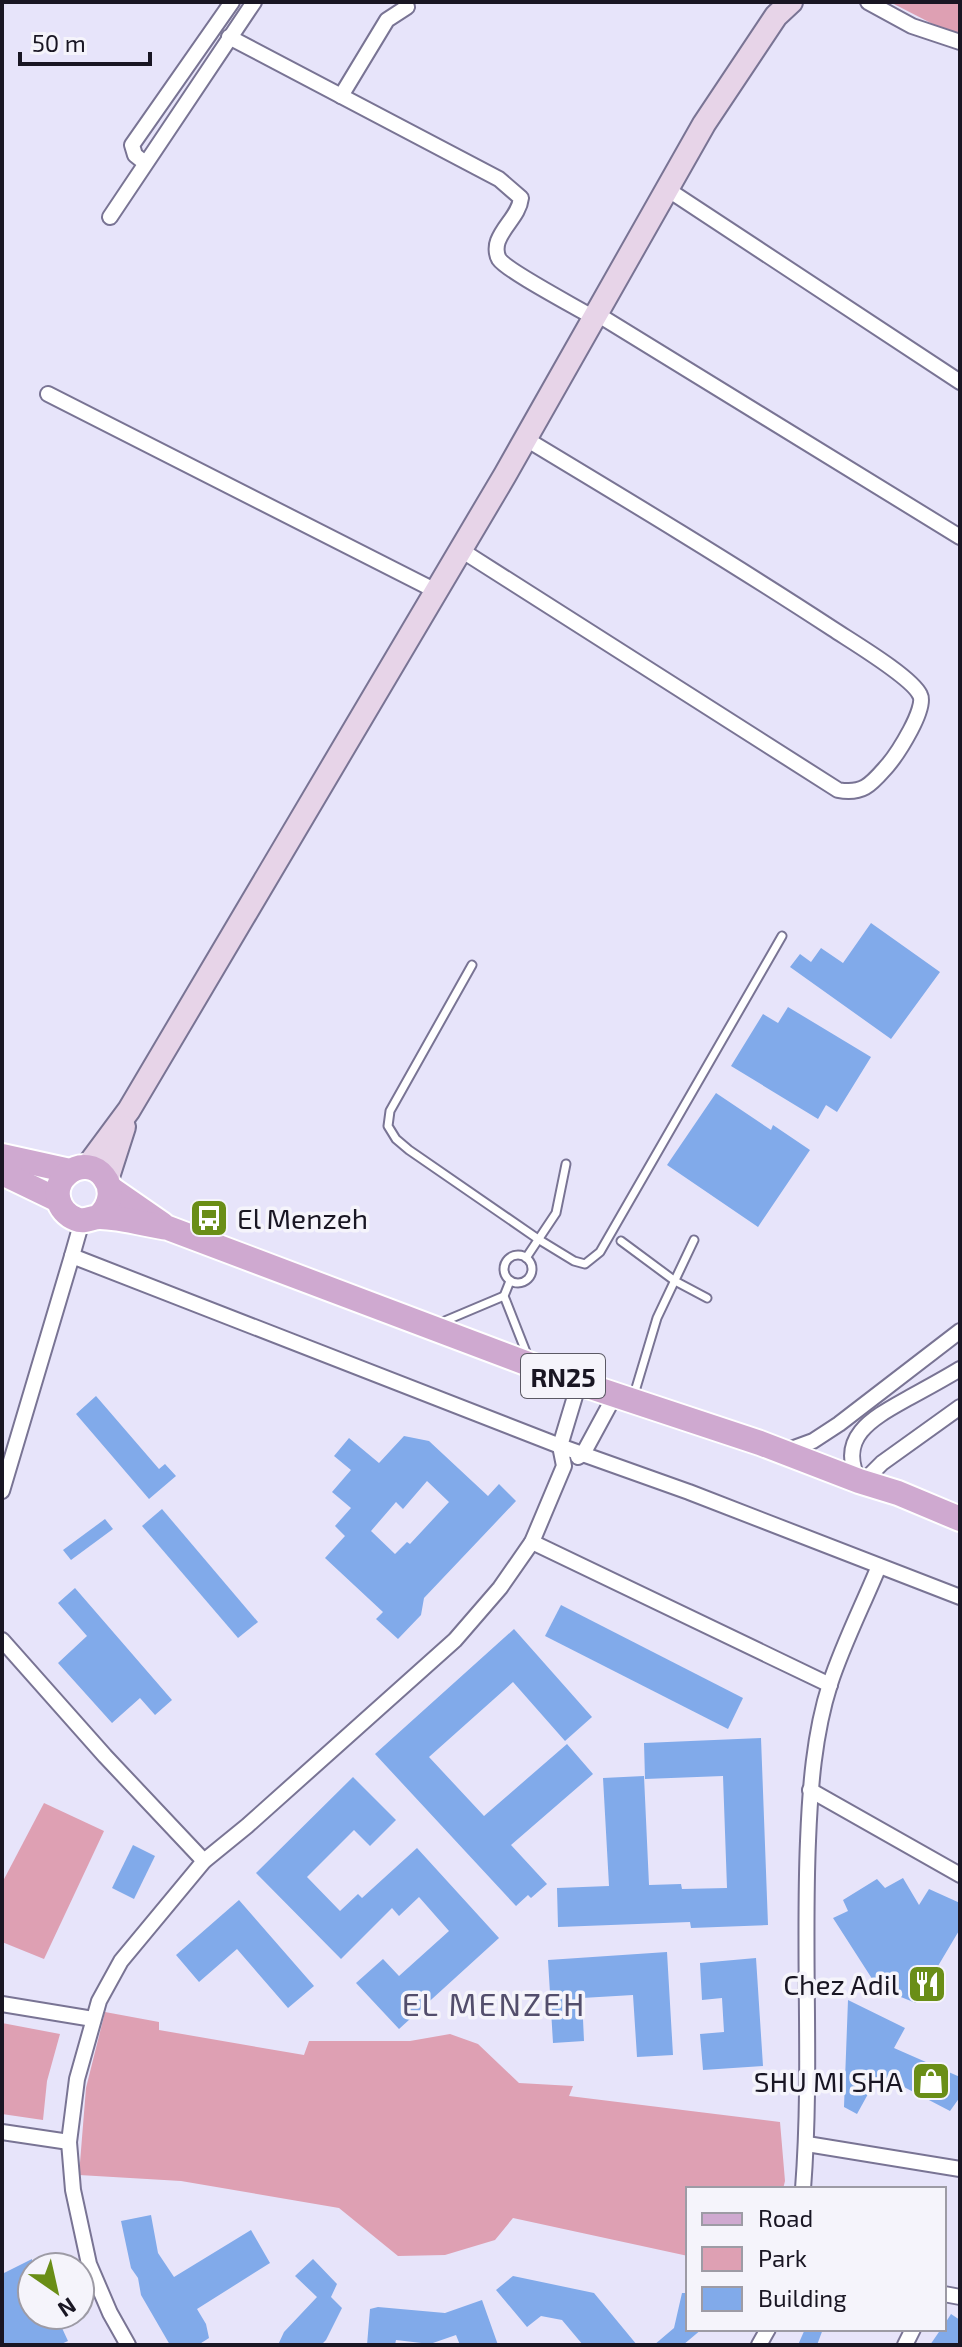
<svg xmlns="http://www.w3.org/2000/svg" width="962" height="2347" font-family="'Exo 2',sans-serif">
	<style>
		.green { fill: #dea0b3 }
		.building { fill: #81aaea; fill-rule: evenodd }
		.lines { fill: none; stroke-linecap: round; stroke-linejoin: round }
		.lane-casing { stroke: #797494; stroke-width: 11 }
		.street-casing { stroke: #797494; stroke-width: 18 }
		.secondary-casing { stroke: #797494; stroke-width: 26 }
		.primary-casing { stroke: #fff; stroke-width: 28 }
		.lane { stroke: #fff; stroke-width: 7 }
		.street { stroke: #fff; stroke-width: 14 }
		.secondary { stroke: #e7d4e8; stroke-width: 22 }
		.primary { stroke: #cfa9d0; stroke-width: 24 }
		.labels { text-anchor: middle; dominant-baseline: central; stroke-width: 7; stroke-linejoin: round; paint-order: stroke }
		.shield { fill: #f5f4fb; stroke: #5b5964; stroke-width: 2 }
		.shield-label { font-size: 26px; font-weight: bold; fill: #191623 }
		.poi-label { font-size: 28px; fill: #191623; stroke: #f5f4fb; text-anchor: end }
		.quarter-label { font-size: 32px; letter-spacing: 2px; fill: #534e6c; stroke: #f5f4fb }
	</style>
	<rect width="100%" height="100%" fill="#e7e4fa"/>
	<g class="green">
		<path d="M890 2H960V38Z"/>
		<path d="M44 1803 104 1831 44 1959 2 1942V1883Z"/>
		<path d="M105 2012 159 2022V2030L304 2055 309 2041H410L450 2034 478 2044 519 2083 573 2086 569 2096 780 2122 785 2181 783 2189H688V2256L513 2218 495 2240 445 2255 398 2256 339 2208 181 2181 79 2175 86 2088Z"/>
		<path d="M2 2023 60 2034 47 2081 43 2120 2 2114Z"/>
	</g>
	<g class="building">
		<path d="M871 923 940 972 891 1039 790 967 800 954 811 962 821 948 843 963Z"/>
		<path d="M788 1007 871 1057 837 1112 826 1105 818 1119 731 1066 763 1014 778 1023Z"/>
		<path d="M716 1093 771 1130 773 1125 810 1150 758 1227 667 1165Z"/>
		<path d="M96 1396 159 1469 165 1464 176 1476 149 1499 76 1414Z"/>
		<path d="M404 1436 429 1441 488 1496 499 1484 516 1501 424 1598 421 1615 398 1639 376 1619 383 1612 325 1558 345 1536 335 1526 351 1508 332 1492 351 1470 334 1456 349 1438 379 1463ZM427 1481 449 1502 410 1544 407 1542 395 1554 371 1531 396 1502 403 1509Z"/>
		<path d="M162 1509 258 1622 238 1638 142 1526Z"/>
		<path d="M105 1519 113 1529 71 1560 63 1550Z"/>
		<path d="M75 1588 172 1700 155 1715 140 1698 112 1723 58 1663 87 1636 58 1603Z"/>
		<path d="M561 1605 743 1698 728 1729 545 1636Z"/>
		<path d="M514 1629 592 1717 565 1741 513 1682 429 1757 484 1816 567 1744 593 1774 511 1845 547 1884 531 1898 528 1895 516 1906 375 1754Z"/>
		<path d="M761 1738 768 1925 691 1928 690 1922 558 1927 557 1888 609 1886 603 1778 644 1776 649 1885 681 1884 682 1889 727 1888 723 1776 645 1779 644 1743Z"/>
		<path d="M353 1777 396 1820 370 1846 354 1830 307 1877 340 1911 358 1894 362 1898 417 1848 499 1938 399 2029 356 1983 383 1959 399 1976 449 1931 419 1897 399 1916 392 1908 341 1959 256 1873Z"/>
		<path d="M133 1845 155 1856 134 1899 112 1888Z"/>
		<path d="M903 1878 919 1905 929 1889 960 1903V1929L916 2003 878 1988 833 1918 848 1911 843 1900 877 1879 885 1888Z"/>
		<path d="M239 1900 314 1986 288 2008 237 1949 199 1982 176 1955Z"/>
		<path d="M667 1952 673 2055 637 2057 633 1995 582 1998 584 2041 553 2043 548 1960Z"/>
		<path d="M756 1958 763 2066 703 2070 700 2034 724 2032 722 1998 702 2000 700 1963Z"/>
		<path d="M848 2000 905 2028 894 2048 960 2077V2097L950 2111 879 2074 857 2114 844 2107Z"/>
		<path d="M151 2215 158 2253 174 2277 251 2230 270 2263 197 2309 206 2324 209 2338 198 2345H170L141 2295 138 2278 131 2268 121 2221Z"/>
		<path d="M32 2259V2315H56L68 2341 59 2345H2V2274Z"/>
		<path d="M313 2259 337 2284 331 2297 342 2308 326 2340 321 2345H278L284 2332 317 2297 295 2276Z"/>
		<path d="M513 2276 594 2293 637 2345H583L562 2320 541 2316 527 2327 496 2290Z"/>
		<path d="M682 2293H688V2329H702L683 2345H654L674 2328Z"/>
		<path d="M482 2300 498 2345H460L456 2335 430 2344 396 2340 395 2345H367L370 2309 378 2307 445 2313Z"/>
		<path d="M951 2314 960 2320V2345H930L941 2329H944V2325Z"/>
		<path d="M805 2329H823L817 2345H798Z"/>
	</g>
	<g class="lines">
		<defs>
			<g id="lane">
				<path d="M472 965 390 1111 388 1126 396 1139 409 1150 538 1239 574 1261 585 1264 600 1252 782 936"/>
				<path d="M621 1241 675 1281 707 1298"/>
				<circle cx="518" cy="1269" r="14"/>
				<path d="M526 1258 556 1213 566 1164"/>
				<path d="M510 1281 504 1296 528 1357"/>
				<path d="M440 1323 504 1296"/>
				<path d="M633 1398 657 1318 694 1240"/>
			</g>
			<g id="street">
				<path d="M868 2 912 26 960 42"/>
				<path d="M229 37 499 179 521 198C519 215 504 225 498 241 496 246 496 254 499 259 507 271 578 308 594 318"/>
				<path d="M341 96 387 20 407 7"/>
				<path d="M145 163 135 155 132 145 232 2"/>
				<path d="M667 189 960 382"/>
				<path d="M110 217 254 2"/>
				<path d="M597 314 960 537"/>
				<path d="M48 394 436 591"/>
				<path d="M461 550 838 790C864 795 872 783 888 765 898 753 927 708 920 695 912 677 851 641 833 629 732 563 629 501 526 439"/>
				<path d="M72 1256 82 1221"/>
				<path d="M783 1452 813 1441 839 1424 960 1331"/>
				<path d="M578 1457 583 1454 615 1395"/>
				<path d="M859 1481C837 1438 871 1419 905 1400 923 1390 942 1380 960 1369"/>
				<path d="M863 1482 882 1463 960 1407"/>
				<path d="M2 1491 72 1256 560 1446 689 1492 960 1597"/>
				<path d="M532 1542 830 1685"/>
				<path d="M2 1640 105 1756 204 1861"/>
				<path d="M810 1790 960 1875"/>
				<path d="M2 2004 93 2019"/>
				<path d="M2 2132 69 2142"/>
				<path d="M807 2144 960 2169"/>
				<path d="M803 2189C812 2073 803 1957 808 1841 810 1789 814 1734 830 1684 843 1644 863 1605 879 1566"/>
				<path d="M944 2294 960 2297"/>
				<path d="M128 2345 110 2313 89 2264 73 2190 69 2142 77 2079 99 2001 121 1961 204 1861 247 1826 455 1640 500 1588 532 1542 564 1466 560 1446 579 1383"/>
				<path d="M759 2345 768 2329"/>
				<path d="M905 2345 913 2329"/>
			</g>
			<g id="secondary">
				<path d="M86 1168 129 1110 505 475 704 124 776 16 791 2"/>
				<path d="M107 1180 124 1127"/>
			</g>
			<g id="primary">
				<path d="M2 1156 70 1171"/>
				<path d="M2 1173 58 1200"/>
				<path d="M110 1188 162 1224"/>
				<path d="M98 1217C128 1190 94 1151 67 1174 51 1188 57 1212 76 1219 85 1223 91 1217 100 1217 119 1217 148 1225 168 1228L579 1383 760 1443 859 1481 898 1493 960 1519"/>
			</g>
		</defs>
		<use href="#lane" class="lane-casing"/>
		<use href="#street" class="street-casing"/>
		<use href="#secondary" class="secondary-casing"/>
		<use href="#primary" class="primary-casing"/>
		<use href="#lane" class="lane"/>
		<use href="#street" class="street"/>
		<use href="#secondary" class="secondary"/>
		<use href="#primary" class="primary"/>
	</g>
	<defs>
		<symbol id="bus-square" viewBox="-11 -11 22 22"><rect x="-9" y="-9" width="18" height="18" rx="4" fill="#6a8e17" stroke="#f5f4fb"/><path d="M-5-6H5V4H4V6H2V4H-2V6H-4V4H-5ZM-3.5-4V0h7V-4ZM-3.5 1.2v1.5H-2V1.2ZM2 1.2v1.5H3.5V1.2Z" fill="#fff"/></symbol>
		<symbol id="restaurant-square" viewBox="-11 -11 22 22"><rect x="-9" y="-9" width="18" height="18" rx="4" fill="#6a8e17" stroke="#f5f4fb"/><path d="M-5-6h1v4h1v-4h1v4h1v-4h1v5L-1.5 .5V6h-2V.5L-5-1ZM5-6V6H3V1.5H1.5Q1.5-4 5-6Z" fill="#fff"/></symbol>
		<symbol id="shop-square" viewBox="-11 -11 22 22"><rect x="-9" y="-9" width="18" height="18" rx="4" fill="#6a8e17" stroke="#f5f4fb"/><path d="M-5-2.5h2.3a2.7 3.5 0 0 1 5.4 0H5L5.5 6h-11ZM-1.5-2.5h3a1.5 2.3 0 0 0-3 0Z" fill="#fff"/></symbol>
	</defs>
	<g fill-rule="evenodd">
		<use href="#bus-square" x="187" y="1196" width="44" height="44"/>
		<use href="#restaurant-square" x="905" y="1962" width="44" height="44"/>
		<use href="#shop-square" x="909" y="2059" width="44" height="44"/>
	</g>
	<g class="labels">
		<rect class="shield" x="521" y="1354" width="84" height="44" rx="6"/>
		<g class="shield-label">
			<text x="563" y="1376">RN25</text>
		</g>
		<g class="poi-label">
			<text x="237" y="1218" text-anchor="start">El Menzeh</text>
			<text x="899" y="1984">Chez Adil</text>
			<text x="903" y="2081">SHU MI SHA</text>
		</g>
		<g class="quarter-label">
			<text x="494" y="2003">EL MENZEH</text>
		</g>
	</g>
	<rect width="962" height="2347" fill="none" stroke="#191623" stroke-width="8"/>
	<rect x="686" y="2187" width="260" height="144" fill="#f5f4fb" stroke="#9d9ba5" stroke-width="2"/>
	<rect x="702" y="2213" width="40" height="12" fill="#cfa9d0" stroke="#9d9ba5" stroke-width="2"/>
	<text x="758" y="2227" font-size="24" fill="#191623">Road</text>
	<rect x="702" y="2247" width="40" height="24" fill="#dea0b3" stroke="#9d9ba5" stroke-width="2"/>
	<text x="758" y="2267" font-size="24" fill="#191623">Park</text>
	<rect x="702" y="2287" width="40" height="24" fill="#81aaea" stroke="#9d9ba5" stroke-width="2"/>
	<text x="758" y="2307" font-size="24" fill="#191623">Building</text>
	<g transform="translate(56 2291) rotate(146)"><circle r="38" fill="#f5f4fb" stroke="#9d9ba5" stroke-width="2"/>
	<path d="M0-6L14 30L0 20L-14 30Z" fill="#6a8e17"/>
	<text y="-12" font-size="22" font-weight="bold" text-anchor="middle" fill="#191623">N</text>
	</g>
	<path d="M20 52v12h130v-12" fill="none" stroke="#191623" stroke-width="4"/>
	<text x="32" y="52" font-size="24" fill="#191623" stroke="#f5f4fb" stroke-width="6" paint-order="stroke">50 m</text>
</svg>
